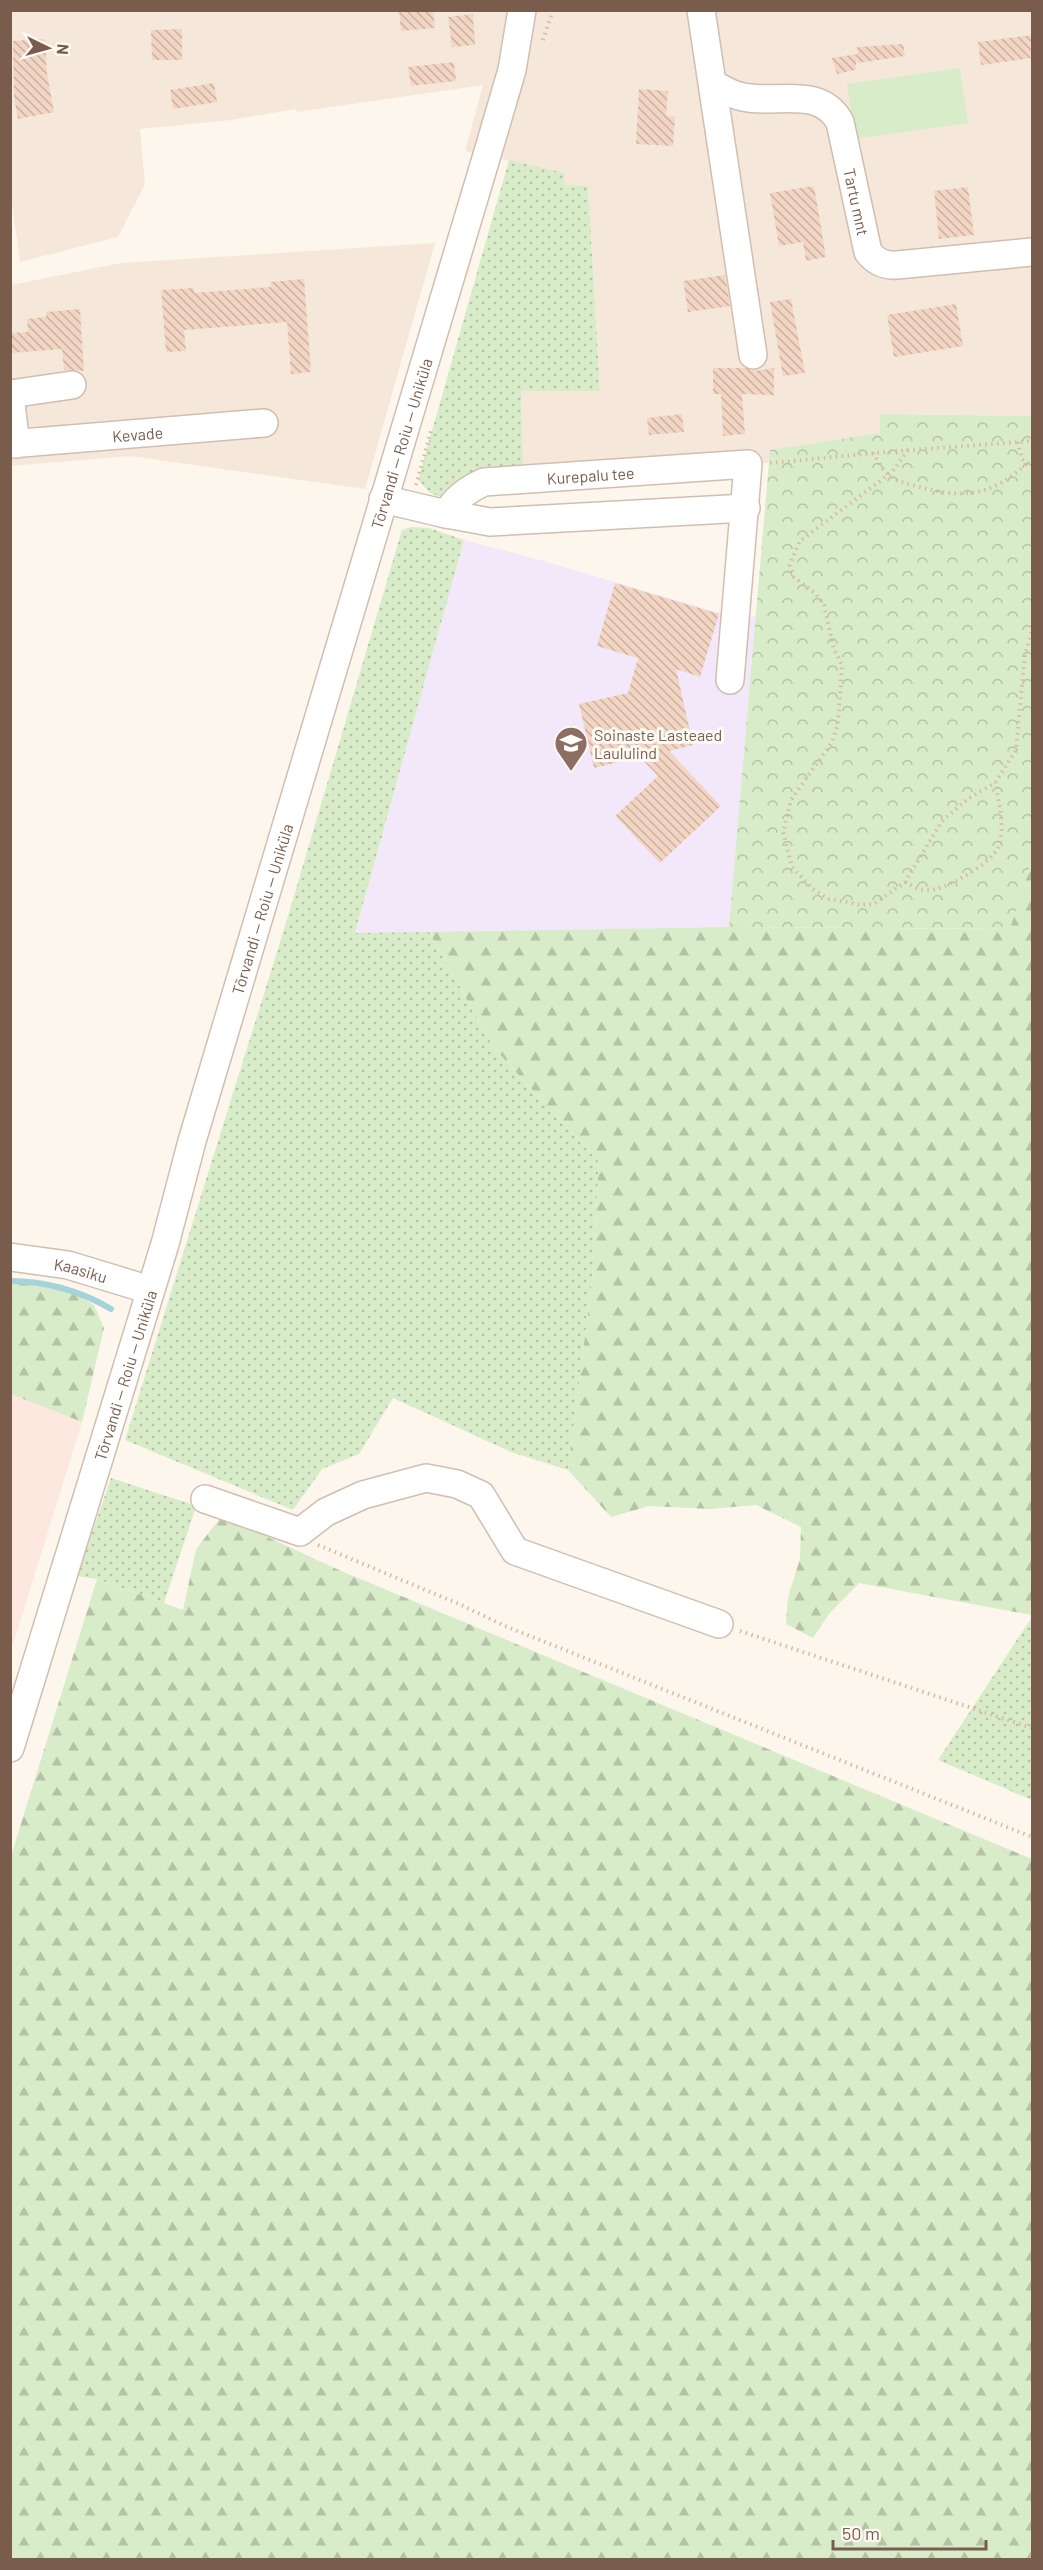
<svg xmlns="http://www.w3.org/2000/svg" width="1043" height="2570" font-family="Barlow,sans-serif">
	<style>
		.residential { fill: #f5e8da }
		.commercial { fill: #fde8e0 }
		.education { fill: #f3e8fa }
		.grass { fill: url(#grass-dots) }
		.forest { fill: url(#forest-firs) }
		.park { fill: url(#park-crowns) }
		.pitch { fill: #d8ecc9 }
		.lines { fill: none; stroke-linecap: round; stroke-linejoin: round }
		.stream { stroke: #a5d3da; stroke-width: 6 }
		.building { fill: url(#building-back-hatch) }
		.minor-casing { stroke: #d1beb0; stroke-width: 30 }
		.path { stroke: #d9b8a5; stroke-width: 4; stroke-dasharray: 1.5 4.5; stroke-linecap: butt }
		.minor { stroke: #fff; stroke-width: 27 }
		.labels { text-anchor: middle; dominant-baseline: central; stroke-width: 6; stroke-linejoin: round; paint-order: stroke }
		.street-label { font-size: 16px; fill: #7a5c4d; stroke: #fffaf3 }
		.education-label { font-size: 16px; fill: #785e54; stroke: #fffaf3; text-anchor: start }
	</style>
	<defs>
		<pattern id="grass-dots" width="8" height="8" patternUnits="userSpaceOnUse" patternTransform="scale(1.5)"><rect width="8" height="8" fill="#d8ecc9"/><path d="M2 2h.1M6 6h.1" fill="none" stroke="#b4c2a5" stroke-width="1.8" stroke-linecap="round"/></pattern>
		<pattern id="forest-firs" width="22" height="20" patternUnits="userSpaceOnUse" patternTransform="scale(1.5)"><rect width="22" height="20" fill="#d8ecc9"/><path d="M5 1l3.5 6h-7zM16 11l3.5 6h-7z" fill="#b4c2a5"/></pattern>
		<pattern id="park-crowns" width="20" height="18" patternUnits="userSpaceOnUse" patternTransform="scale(1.5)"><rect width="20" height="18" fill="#d8ecc9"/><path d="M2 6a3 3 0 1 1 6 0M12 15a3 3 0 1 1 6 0" fill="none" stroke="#b4c2a5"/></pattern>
		<pattern id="building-back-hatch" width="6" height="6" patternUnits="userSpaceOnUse" patternTransform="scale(1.5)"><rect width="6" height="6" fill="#f3d5c3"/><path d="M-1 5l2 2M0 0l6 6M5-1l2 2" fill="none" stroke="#cab0a1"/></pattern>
	</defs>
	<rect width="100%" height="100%" fill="#fdf6ec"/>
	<g class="residential">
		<path d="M10 11H1032V416L880 414 881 433 770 450 769 463 523 469 521 390 600 391 588 186 564 185 563 173 465 151 483 85 297 112 296 109 231 120 140 129 145 184 118 237 20 262 10 188Z"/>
		<path d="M435 243 365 489 130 456 11 466V285L121 263Z"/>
	</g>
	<path class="commercial" d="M11 1394 82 1422 11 1651Z"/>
	<path class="education" d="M464 540 540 560 720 613 756 617 729 927 355 934Z"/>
	<g class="grass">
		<path d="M509 160 564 173V185L588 186 600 391H521L523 469 446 499 430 493 418 480Z"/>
		<path d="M411 527 429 528 464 540 355 933 429 932 494 1048 599 1162 592 1281 568 1470 511 1452 393 1398 359 1454 322 1469 293 1510 125 1440 286 923 402 530Z"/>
		<path d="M111 1478 191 1504 195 1510 164 1603 97 1579 77 1576Z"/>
		<path d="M1032 1617V1800L938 1760Z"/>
	</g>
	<g class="forest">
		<path d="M1032 860V1615L859 1583 829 1614 813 1638 786 1624 788 1597 800 1559 801 1527 756 1505 710 1509 649 1506 611 1517 568 1470 592 1281 599 1162 494 1048 429 932 729 927 1009 929Z"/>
		<path d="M24 1281 62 1285 94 1305 104 1328 82 1422 11 1394V1284Z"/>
		<path d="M222 1516 339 1570 1032 1859V2559L11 2560V1856L97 1579 183 1610 196 1549Z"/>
	</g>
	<path class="park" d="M880 414 1032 416V860L1010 929 729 927 770 450 880 433Z"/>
	<path class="pitch" d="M960 68 968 123 855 139 847 84Z"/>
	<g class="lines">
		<path class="stream" d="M10 1281C45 1281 81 1291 111 1309"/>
	</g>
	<g class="building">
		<path d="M399 10H433L435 28 401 31Z"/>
		<path d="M473 14 475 45 452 47 448 17Z"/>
		<path d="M182 29V60H152L151 30Z"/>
		<path d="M1032 35V58L981 65 978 42Z"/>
		<path d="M45 39 47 74 54 112 18 119 14 96 13 41Z"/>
		<path d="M903 44 905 56 858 63 857 47Z"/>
		<path d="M858 54 855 70 837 74 832 58Z"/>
		<path d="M454 62 456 81 411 86 408 67Z"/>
		<path d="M214 83 217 102 173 109 170 90Z"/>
		<path d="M639 89 668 91 666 116 675 117 673 146 636 144Z"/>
		<path d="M814 186 826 257 806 261 803 242 779 246 770 193Z"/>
		<path d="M968 187 974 235 939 239 934 191Z"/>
		<path d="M725 275 730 306 688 312 683 281Z"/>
		<path d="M304 279 311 372 291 374 287 322 184 330 186 351 166 352 161 290 194 288V293L271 287 270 282Z"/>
		<path d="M791 299 805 373 783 376 770 302Z"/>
		<path d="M956 304 963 346 894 357 887 315Z"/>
		<path d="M80 309 84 371 64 370 62 349 10 353V333L28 332 27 319 46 317V312Z"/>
		<path d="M713 368H745L755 371 774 368V395L742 394 745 434 723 436 721 394H713Z"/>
		<path d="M682 414 684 432 649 435 647 418Z"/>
		<path d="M615 583 719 614 700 677 676 669 693 745 669 751 721 806 660 863 615 816 658 776 640 757 594 768 579 704 628 693 638 658 597 646Z"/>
	</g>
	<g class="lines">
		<defs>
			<g id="minor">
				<path d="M701 10 753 355"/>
				<path id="s1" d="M713 84C721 88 730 94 739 96 774 106 819 84 840 122L868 252C876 262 884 266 897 265L1032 252"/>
				<path d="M10 394 72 385"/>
				<path d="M10 397 16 444"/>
				<path id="s2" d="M10 444 264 423"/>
				<path id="s3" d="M383 499 446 514C456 498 467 490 484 482L748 464 730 680"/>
				<path d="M446 514 490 522 746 508"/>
				<path id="s4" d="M10 1257 68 1265 150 1290"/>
				<path d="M205 1499 300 1532 326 1512 363 1495 426 1478 457 1484 481 1495 515 1551 719 1624"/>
				<path id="s5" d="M10 1748 165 1244 192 1141 259 917 487 155 512 70 522 10"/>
			</g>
		</defs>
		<use href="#minor" class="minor-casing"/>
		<g class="path">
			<path d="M543 40 553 10"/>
			<path d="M1018 442 1022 459 1032 466"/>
			<path d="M908 450 892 472 800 541 792 559 790 566 794 577 816 594 824 605 834 649 842 665 838 724 832 742 791 800 783 832 792 867 814 890 829 899 846 902 860 905 874 904 905 882 942 821 969 798 995 783 1016 750 1025 655 1032 631"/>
			<path d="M873 453C878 461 883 471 890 476 897 482 907 483 916 486 960 499 993 497 1027 463"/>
			<path d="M770 463 885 452 1032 441"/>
			<path d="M416 485 431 431"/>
			<path d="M905 882C914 888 924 892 936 889 952 885 991 863 998 848 1006 828 999 803 995 783"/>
			<path d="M318 1545 459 1604 505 1626 1032 1837"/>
			<path d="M740 1631 1032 1728"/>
		</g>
		<use href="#minor" class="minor"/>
	</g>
	<defs>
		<symbol id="school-pin" viewBox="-11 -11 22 30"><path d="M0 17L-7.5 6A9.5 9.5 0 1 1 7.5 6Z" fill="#8d6e63" stroke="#fffaf3"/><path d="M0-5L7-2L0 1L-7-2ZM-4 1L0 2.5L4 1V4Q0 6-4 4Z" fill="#fff"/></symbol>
	</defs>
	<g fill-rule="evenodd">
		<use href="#school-pin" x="552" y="724" width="38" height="52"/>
	</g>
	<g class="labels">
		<g class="street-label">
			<text stroke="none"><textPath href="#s1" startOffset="220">Tartu mnt</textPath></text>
			<text stroke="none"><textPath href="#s2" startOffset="128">Kevade</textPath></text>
			<text stroke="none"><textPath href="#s5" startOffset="1362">Tõrvandi — Roiu — Uniküla</textPath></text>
			<text stroke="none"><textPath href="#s3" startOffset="222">Kurepalu tee</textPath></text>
			<text stroke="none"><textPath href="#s5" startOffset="876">Tõrvandi — Roiu — Uniküla</textPath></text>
			<text stroke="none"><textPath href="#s4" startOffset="72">Kaasiku</textPath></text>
			<text stroke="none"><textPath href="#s5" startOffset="390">Tõrvandi — Roiu — Uniküla</textPath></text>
		</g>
		<g class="education-label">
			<text x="594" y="734">Soinaste Lasteaed<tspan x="594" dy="18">Laululind</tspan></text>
		</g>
	</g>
	<rect width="1043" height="2570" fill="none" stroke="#7a5c4d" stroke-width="24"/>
	<g transform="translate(48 48) rotate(95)" stroke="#fffaf3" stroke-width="4.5" paint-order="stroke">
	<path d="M0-4.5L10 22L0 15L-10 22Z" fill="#7a5c4d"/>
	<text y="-9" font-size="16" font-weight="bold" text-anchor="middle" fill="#7a5c4d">N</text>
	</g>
	<path d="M833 2540v9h153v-9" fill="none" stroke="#7a5c4d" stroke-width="3"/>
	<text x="842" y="2540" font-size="18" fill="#7a5c4d" stroke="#fffaf3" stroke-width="4.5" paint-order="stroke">50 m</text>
</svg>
